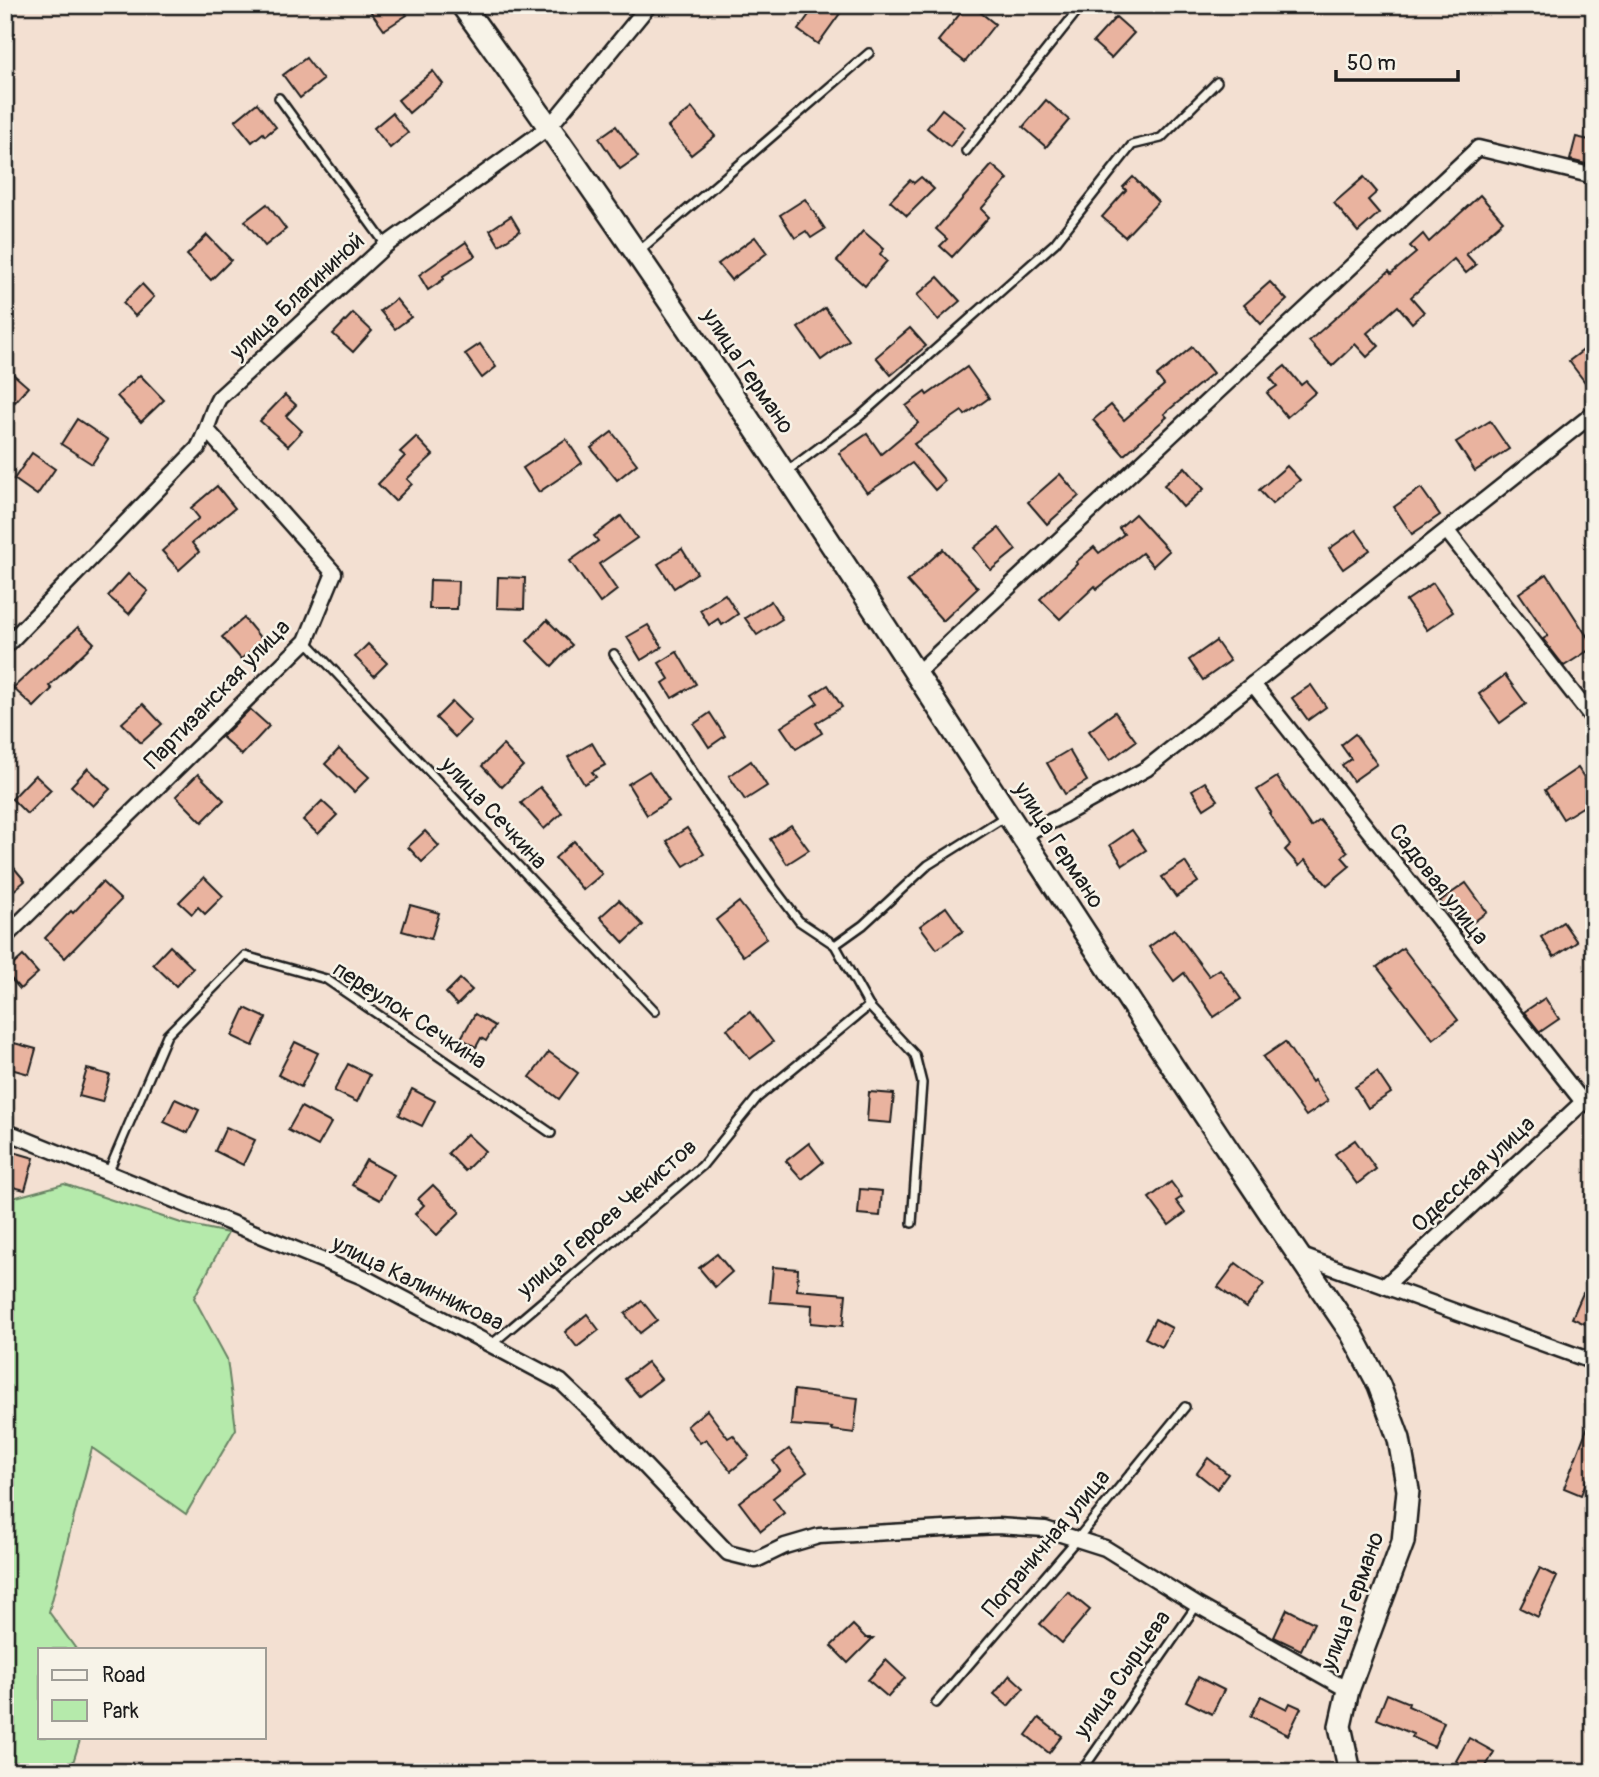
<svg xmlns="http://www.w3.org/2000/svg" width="1599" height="1777" font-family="Pangolin,sans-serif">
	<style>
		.green { fill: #b5eaab; stroke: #688364; stroke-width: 2 }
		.building { fill: #e9b39f; stroke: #1c1c1c; stroke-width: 2 }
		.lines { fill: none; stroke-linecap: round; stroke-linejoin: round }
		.lane-casing { stroke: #1c1c1c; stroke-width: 12 }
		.street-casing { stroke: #1c1c1c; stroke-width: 19 }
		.secondary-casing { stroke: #1c1c1c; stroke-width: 26 }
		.lane { stroke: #f7f3e8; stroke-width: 7 }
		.street { stroke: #f7f3e8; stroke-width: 14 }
		.secondary { stroke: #f7f3e8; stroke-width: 21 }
		.labels { text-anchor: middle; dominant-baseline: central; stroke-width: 5; stroke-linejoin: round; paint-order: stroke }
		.street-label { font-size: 23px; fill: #1c1c1c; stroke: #f7f3e8 }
	</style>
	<rect width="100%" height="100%" fill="#f3e0d2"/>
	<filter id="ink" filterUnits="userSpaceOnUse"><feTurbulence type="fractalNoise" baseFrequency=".0143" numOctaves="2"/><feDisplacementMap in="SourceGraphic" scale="14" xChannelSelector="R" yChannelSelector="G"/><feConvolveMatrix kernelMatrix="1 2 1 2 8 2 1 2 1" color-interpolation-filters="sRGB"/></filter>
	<g filter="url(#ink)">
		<path class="green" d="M64 1184 181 1223 228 1233 194 1298 227 1359 236 1429 186 1514 92 1448 49 1612 76 1649H40V1737H81L70 1772H7L5 1752V1200Z"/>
		<g class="building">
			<path d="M366 5H400L407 15 384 30Z"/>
			<path d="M816 5H846L818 44 798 30Z"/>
			<path d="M967 5H971L995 24 965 62 938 41Z"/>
			<path d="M1116 17 1134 33 1111 58 1093 42Z"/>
			<path d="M306 58 323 80 300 98 283 75Z"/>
			<path d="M433 71 443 84 409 113 398 100Z"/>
			<path d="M1046 100 1069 120 1046 147 1023 127Z"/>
			<path d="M257 103 276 127 265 136 263 133 252 142 235 121Z"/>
			<path d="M692 108 715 136 691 155 668 127Z"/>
			<path d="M942 109 965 127 950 147 927 128Z"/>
			<path d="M392 113 408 133 390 148 374 128Z"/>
			<path d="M616 126 638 157 620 169 599 138Z"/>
			<path d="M1576 137 1594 141V166L1570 160Z"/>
			<path d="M992 165 1008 179 981 209 989 217 952 257 940 246 947 239 936 229Z"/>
			<path d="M921 177 934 189 907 216 890 201 910 180 914 183Z"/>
			<path d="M1133 177 1158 202 1125 237 1102 217 1126 190 1123 187Z"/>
			<path d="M1364 177 1377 192 1368 200 1379 213 1358 232 1334 203Z"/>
			<path d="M1480 195 1503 221 1466 254 1476 265 1466 273 1454 259 1411 297 1424 312 1412 323 1398 306 1367 333 1379 346 1367 357 1355 344 1332 366 1309 341 1389 271 1391 274 1416 253 1410 246 1423 234 1429 242Z"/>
			<path d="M805 199 825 229 811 238 806 231 795 238 780 215Z"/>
			<path d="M267 204 286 229 265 246 245 221Z"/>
			<path d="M511 216 520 231 499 245 490 230Z"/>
			<path d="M863 231 884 249 880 254 887 261 865 286 837 261Z"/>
			<path d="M207 235 231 260 211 280 187 255Z"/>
			<path d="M755 237 767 253 731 280 718 264Z"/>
			<path d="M466 242 475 256 443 276 444 279 428 290 419 275Z"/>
			<path d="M938 277 960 301 938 320 917 295Z"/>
			<path d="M1270 282 1287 300 1261 324 1244 305Z"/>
			<path d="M142 284 154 297 135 316 123 303Z"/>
			<path d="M396 299 411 317 395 329 380 311Z"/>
			<path d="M825 308 849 340 821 360 798 328Z"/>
			<path d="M353 313 372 331 353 352 333 334Z"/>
			<path d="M910 328 926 346 891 375 876 357Z"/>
			<path d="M1594 342V394L1569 361Z"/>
			<path d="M480 344 496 367 482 378 465 354Z"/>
			<path d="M1192 347 1213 373 1164 414 1167 417 1124 455 1093 420 1111 405 1124 420 1164 385 1157 376Z"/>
			<path d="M1285 366 1301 385 1306 381 1316 392 1287 417 1267 393 1277 386 1270 378Z"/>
			<path d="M5 367 28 387 15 402 5 394Z"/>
			<path d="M967 367 989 398 965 415 962 411 914 444 945 481 935 490 912 463 867 493 839 453 867 434 881 454 918 423 906 406 925 392 927 395Z"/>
			<path d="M140 375 164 400 141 422 117 396Z"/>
			<path d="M285 395 296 405 286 416 302 431 288 446 260 421Z"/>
			<path d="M77 419 108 440 92 464 61 444Z"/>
			<path d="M1490 421 1509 449 1475 471 1456 442Z"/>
			<path d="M612 432 637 464 617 480 591 448Z"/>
			<path d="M416 437 433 455 407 479 412 484 395 501 378 484 405 456 400 452Z"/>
			<path d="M566 439 582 463 539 492 523 468Z"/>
			<path d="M32 453 55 469 37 495 14 479Z"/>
			<path d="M1287 466 1300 480 1272 504 1259 490Z"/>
			<path d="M1185 467 1204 489 1183 507 1164 485Z"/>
			<path d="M1060 474 1079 496 1047 524 1028 502Z"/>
			<path d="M217 486 235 508 192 543 199 552 179 570 162 551 199 518 191 508Z"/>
			<path d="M1421 488 1440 515 1412 534 1394 507Z"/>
			<path d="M1135 514 1169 551 1153 566 1142 553 1097 589 1095 586 1060 619 1040 599 1077 564 1076 562 1094 547 1099 553 1124 534 1119 528Z"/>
			<path d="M621 516 637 538 599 564 617 590 600 603 570 561 598 541 594 536Z"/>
			<path d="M999 528 1016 550 991 570 974 548Z"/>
			<path d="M1356 530 1370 550 1343 569 1329 549Z"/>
			<path d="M682 549 697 573 674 588 658 564Z"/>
			<path d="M943 549 978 588 943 621 907 581Z"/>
			<path d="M128 574 148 591 129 614 108 596Z"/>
			<path d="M1547 574 1594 647 1564 666 1543 639 1548 636 1519 593Z"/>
			<path d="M498 577 525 578 524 609 497 608Z"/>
			<path d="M430 580 458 581 457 609H429Z"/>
			<path d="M1433 583 1453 612 1427 630 1406 601Z"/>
			<path d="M725 594 738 614 722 625 718 619 709 625 700 610Z"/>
			<path d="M771 601 782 619 757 635 745 618Z"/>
			<path d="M244 618 263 641 241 659 222 637Z"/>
			<path d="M547 620 572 645 552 666 527 641Z"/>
			<path d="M648 625 662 647 641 660 627 637Z"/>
			<path d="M78 627 94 643 49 686 52 689 34 707 13 688Z"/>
			<path d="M1216 641 1230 661 1203 680 1189 660Z"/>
			<path d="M368 644 387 663 374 676 355 657Z"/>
			<path d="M677 652 696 684 672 698 663 683 669 679 659 663Z"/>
			<path d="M1505 675 1526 704 1500 723 1479 694Z"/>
			<path d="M828 685 842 707 816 723 822 733 796 749 781 727 818 703 812 695Z"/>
			<path d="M1311 685 1326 707 1308 720 1292 698Z"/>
			<path d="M452 702 471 721 455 737 436 718Z"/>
			<path d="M143 704 162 724 141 743 122 723Z"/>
			<path d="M250 709 269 726 242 755 222 737Z"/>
			<path d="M1115 712 1136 741 1110 760 1089 731Z"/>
			<path d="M710 713 725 736 709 747 694 724Z"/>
			<path d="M1355 734 1377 764 1353 781 1342 765 1351 759 1341 745Z"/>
			<path d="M592 743 605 765 592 772 596 777 584 784 568 757Z"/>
			<path d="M503 745 523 766 502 787 482 766Z"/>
			<path d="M339 749 369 777 354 792 325 764Z"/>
			<path d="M1069 750 1087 781 1065 794 1047 763Z"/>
			<path d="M751 761 767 786 745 800 729 776Z"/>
			<path d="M88 768 110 789 93 806 71 786Z"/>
			<path d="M1578 768 1594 793V800L1563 819 1545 790Z"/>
			<path d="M649 771 669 801 647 815 628 784Z"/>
			<path d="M198 774 224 800 202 822 176 796Z"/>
			<path d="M35 775 51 790 27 814 12 799Z"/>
			<path d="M1277 777 1311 827 1320 820 1348 852 1342 857 1350 866 1327 885 1305 860 1299 866 1285 850 1290 845 1269 813 1271 812 1257 790Z"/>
			<path d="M1205 782 1218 800 1204 809 1192 790Z"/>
			<path d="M540 787 562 813 544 829 521 803Z"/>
			<path d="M322 801 337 815 318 834 303 820Z"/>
			<path d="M791 825 809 850 787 864 770 839Z"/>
			<path d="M687 828 704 854 684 866 667 841Z"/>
			<path d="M1132 830 1146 850 1123 865 1110 845Z"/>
			<path d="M425 831 439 846 422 862 408 847Z"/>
			<path d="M574 841 602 874 583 890 555 858Z"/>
			<path d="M5 857 25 881 5 898Z"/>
			<path d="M1185 862 1198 882 1176 897 1162 877Z"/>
			<path d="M204 877 223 896 205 914 198 907 192 914 179 902Z"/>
			<path d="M102 882 121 900 65 958 45 938 71 911 73 913Z"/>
			<path d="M1466 883 1487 912 1461 931 1440 901Z"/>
			<path d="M619 900 643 925 624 943 600 917Z"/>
			<path d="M739 902 767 938 743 956 716 920Z"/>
			<path d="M410 905 439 913 431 939 402 931Z"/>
			<path d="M946 907 963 931 937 949 920 926Z"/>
			<path d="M1563 922 1577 942 1554 957 1541 937Z"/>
			<path d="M1174 929 1209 976 1220 969 1241 999 1214 1017 1184 973 1174 981 1149 947Z"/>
			<path d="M170 946 193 968 176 986 153 964Z"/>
			<path d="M1403 948 1458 1020 1433 1039 1377 967Z"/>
			<path d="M23 956 38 973 20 989 5 972Z"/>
			<path d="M460 979 472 990 457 1005 446 993Z"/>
			<path d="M1545 998 1559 1019 1540 1032 1524 1012Z"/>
			<path d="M245 1008 266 1018 253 1046 232 1036Z"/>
			<path d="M750 1012 773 1042 750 1059 727 1029Z"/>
			<path d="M475 1014 495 1026 486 1041 481 1038 476 1047 461 1038Z"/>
			<path d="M295 1042 318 1053 301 1087 278 1075Z"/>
			<path d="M1285 1042 1312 1082 1314 1080 1328 1101 1306 1116 1263 1057Z"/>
			<path d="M14 1043 36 1049 29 1074 7 1068Z"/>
			<path d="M549 1052 578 1073 559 1099 530 1077Z"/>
			<path d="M348 1064 370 1075 357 1102 334 1091Z"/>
			<path d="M87 1069 110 1075 102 1102 79 1096Z"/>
			<path d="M1377 1072 1391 1093 1368 1108 1355 1087Z"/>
			<path d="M412 1089 435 1101 422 1126 399 1115Z"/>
			<path d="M869 1092 894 1094 891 1123 867 1121Z"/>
			<path d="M175 1099 199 1110 188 1133 164 1122Z"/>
			<path d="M301 1107 331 1123 318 1146 288 1130Z"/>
			<path d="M226 1127 255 1140 243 1165 215 1151Z"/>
			<path d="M467 1134 485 1151 465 1171 448 1153Z"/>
			<path d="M1355 1140 1376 1169 1357 1184 1335 1154Z"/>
			<path d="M809 1143 823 1162 802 1179 786 1161Z"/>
			<path d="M10 1151 34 1158 25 1190 5 1185V1169Z"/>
			<path d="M366 1160 394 1175 380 1200 352 1185Z"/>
			<path d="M1171 1182 1182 1197 1176 1201 1185 1213 1169 1225 1149 1198Z"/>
			<path d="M433 1185 460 1212 437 1235 415 1214 424 1205 418 1199Z"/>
			<path d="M860 1189 882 1191 880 1216 858 1214Z"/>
			<path d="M717 1254 732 1272 715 1287 699 1268Z"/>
			<path d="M1236 1263 1264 1284 1246 1308 1218 1287Z"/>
			<path d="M773 1267 798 1269 797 1290 846 1294 843 1326 811 1323 812 1305 770 1302Z"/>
			<path d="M1583 1293 1594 1297V1328L1572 1318Z"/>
			<path d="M642 1301 657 1320 640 1333 625 1314Z"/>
			<path d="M587 1314 599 1330 577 1347 565 1332Z"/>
			<path d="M1155 1319 1172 1328 1162 1347 1145 1338Z"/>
			<path d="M647 1362 661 1379 639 1396 625 1379Z"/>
			<path d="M794 1390 858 1398 854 1433 831 1430 832 1428 791 1425Z"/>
			<path d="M707 1410 728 1438 733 1435 749 1456 731 1471 706 1439 700 1443 687 1426Z"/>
			<path d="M1593 1413 1594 1462 1581 1495 1564 1488Z"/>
			<path d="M789 1449 807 1472 773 1498 784 1513 761 1531 739 1502 780 1471 773 1461Z"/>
			<path d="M1208 1458 1228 1474 1217 1489 1197 1473Z"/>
			<path d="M1540 1568 1557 1577 1538 1617 1520 1608Z"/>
			<path d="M1068 1592 1090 1610 1062 1643 1040 1624Z"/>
			<path d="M1287 1609 1314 1623 1301 1650 1274 1637Z"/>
			<path d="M853 1625 866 1638H873L848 1663 831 1646Z"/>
			<path d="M886 1660 905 1678 888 1697 868 1680Z"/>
			<path d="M1010 1675 1024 1688 1008 1706 994 1694Z"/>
			<path d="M1198 1677 1224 1690 1212 1714 1186 1701Z"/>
			<path d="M1387 1694 1409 1703 1408 1706 1444 1722 1434 1747 1412 1737 1413 1734 1377 1719Z"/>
			<path d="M1261 1696 1287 1709 1290 1703 1301 1708 1288 1735 1251 1716Z"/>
			<path d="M1039 1718 1062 1736 1049 1753 1026 1735Z"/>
			<path d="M1469 1738 1494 1752 1483 1772H1475L1456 1761Z"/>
		</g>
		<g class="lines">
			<defs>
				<g id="lane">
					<path d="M279 98 386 245"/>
					<path d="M966 151 1082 5"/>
					<path d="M639 251 869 53"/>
					<path d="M786 472 858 418 1055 243 1132 145 1161 138 1217 82"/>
					<path d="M306 641 655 1011"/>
					<path d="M614 654 709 796 774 888 799 921 835 945 863 925 928 865 1006 816"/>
					<path d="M835 945 869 1006 915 1055 922 1083 912 1223"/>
					<path d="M108 1173 167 1035 245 956 326 979 551 1133"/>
					<path d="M492 1344 702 1166 757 1098 869 1006"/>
					<path d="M936 1703 1078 1538 1185 1407"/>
					<path d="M1081 1772 1197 1605"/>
				</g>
				<g id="street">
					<path d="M1447 531 1594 720"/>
					<path d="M5 647 198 448C207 432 210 414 219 398L386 245 550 126 649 5"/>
					<path d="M916 674 1478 148 1594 176"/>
					<path d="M1253 684 1583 1102 1594 1106"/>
					<path d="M1021 835 1056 819 1146 769 1594 413"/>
					<path d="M5 937 306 641 334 573 207 430"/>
					<path d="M5 1131 363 1277 561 1382 605 1424 728 1553 756 1560 785 1546 819 1536 997 1526 1045 1529 1105 1548 1197 1605 1348 1690"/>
					<path d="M1299 1255 1594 1362"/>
					<path d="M1385 1286 1583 1102 1590 1099"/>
				</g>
				<path id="secondary" d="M462 5C775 437 1051 894 1352 1334L1379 1385 1399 1439 1408 1490 1403 1542 1348 1690 1340 1726 1350 1772"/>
			</defs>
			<use href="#lane" class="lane-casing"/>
			<use href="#street" class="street-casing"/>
			<use href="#secondary" class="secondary-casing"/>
			<use href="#lane" class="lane"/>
			<use href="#street" class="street"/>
			<use href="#secondary" class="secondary"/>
		</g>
	</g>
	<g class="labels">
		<g class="street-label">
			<text transform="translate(297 296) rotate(-43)">улица Благининой</text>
			<text transform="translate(748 371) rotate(56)">улица Германо</text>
			<text transform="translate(217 694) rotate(-46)">Партизанская улица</text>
			<text transform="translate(494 813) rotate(47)">улица Сечкина</text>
			<text transform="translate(1059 845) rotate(57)">улица Германо</text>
			<text transform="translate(1439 884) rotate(52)">Садовая улица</text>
			<text transform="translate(410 1015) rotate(33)">переулок Сечкина</text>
			<text transform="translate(1473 1174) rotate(-43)">Одесская улица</text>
			<text transform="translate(607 1218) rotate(-41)">улица Героев Чекистов</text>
			<text transform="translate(418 1283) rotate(26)">улица Калинникова</text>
			<text transform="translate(1046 1543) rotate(-50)">Пограничная улица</text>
			<text transform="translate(1352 1601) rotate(-70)">улица Германо</text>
			<text transform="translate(1122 1674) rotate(-55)">улица Сырцева</text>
		</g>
	</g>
	<rect width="1599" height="1777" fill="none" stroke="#f7f3e8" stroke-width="28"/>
	<rect x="14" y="14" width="1571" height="1749" fill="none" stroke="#1c1c1c" stroke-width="2.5" filter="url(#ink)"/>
	<rect x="38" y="1648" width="228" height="91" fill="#f7f3e8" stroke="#9f9d96" stroke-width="2"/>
	<rect x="52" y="1670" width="35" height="10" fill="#f7f3e8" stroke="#9f9d96" stroke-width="2"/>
	<text x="102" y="1682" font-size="21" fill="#1c1c1c">Road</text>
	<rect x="52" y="1700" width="35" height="21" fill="#b5eaab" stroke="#9f9d96" stroke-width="2"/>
	<text x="102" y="1718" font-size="21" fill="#1c1c1c">Park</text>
	<path d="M1336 70v10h122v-10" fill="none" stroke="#1c1c1c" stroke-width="3.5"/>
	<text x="1347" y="70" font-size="21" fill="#1c1c1c" stroke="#f7f3e8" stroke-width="5" paint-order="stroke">50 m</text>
</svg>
